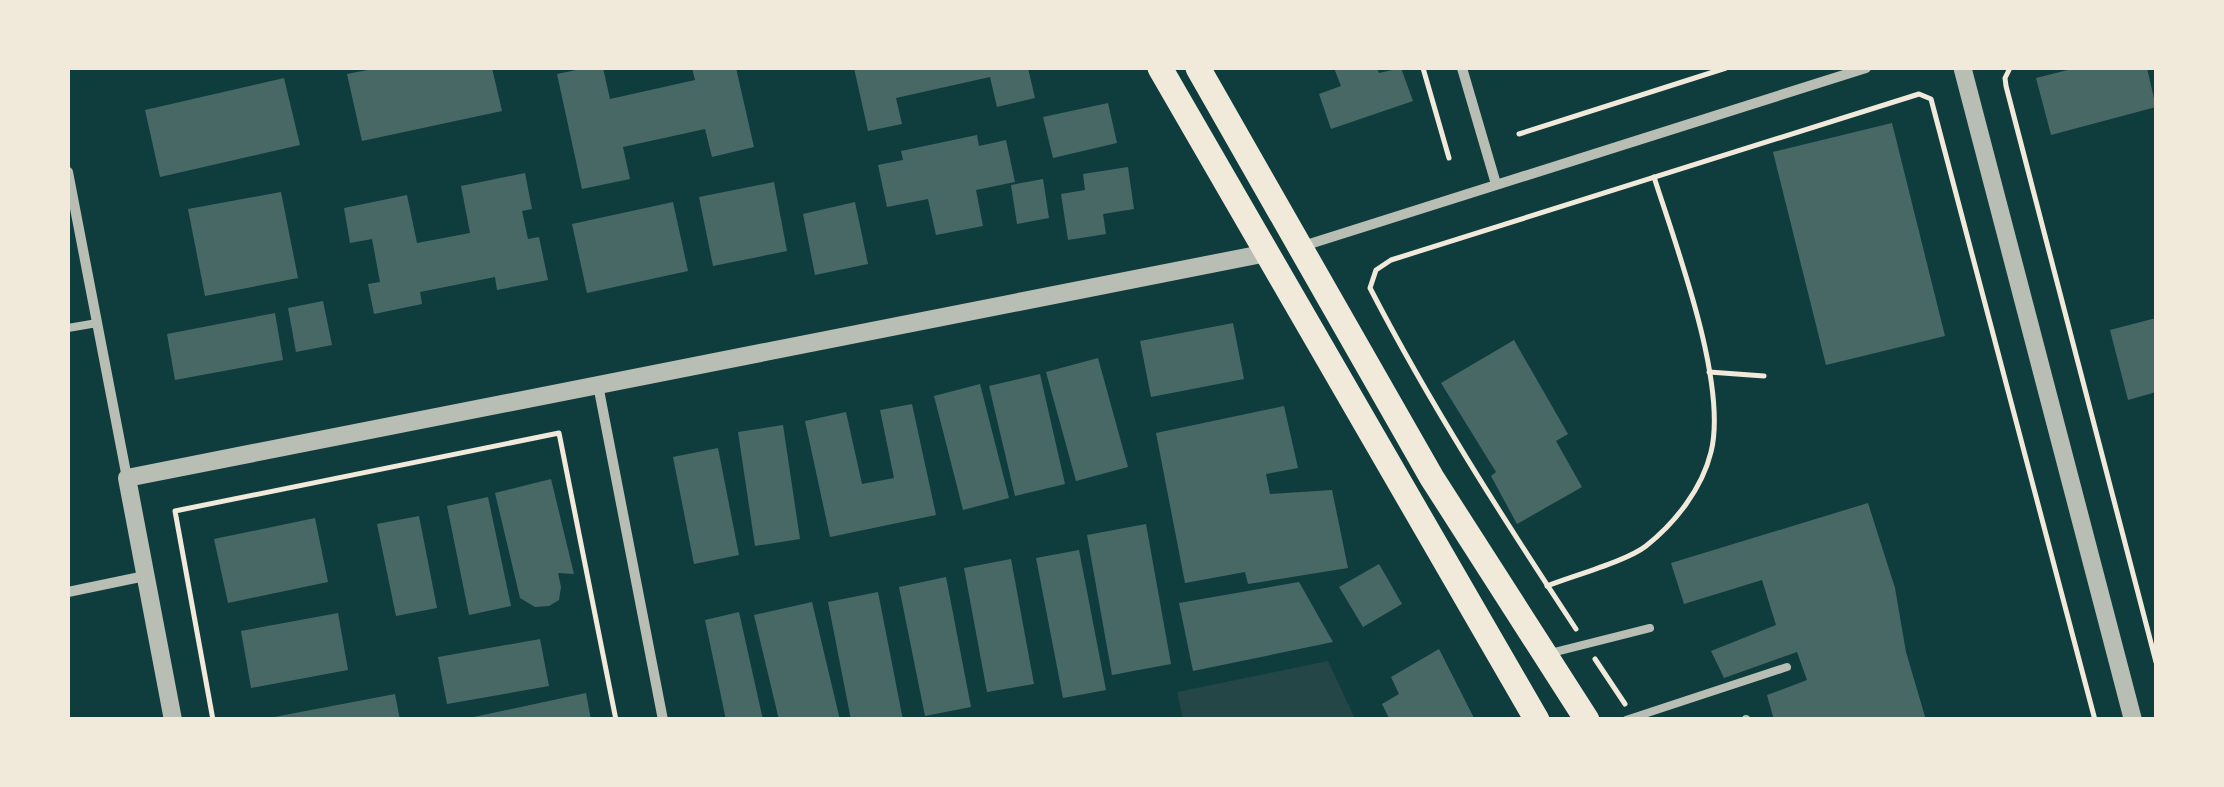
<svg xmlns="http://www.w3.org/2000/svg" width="2224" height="787" font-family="'PT Sans',sans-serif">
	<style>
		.green { fill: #244646 }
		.building { fill: #486865 }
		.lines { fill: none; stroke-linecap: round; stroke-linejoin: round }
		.path { stroke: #f1e9da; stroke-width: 5 }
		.service { stroke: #b8beb3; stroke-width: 8 }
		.minor { stroke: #b8beb3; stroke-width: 10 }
		.tertiary { stroke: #b8beb3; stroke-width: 18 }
		.primary { stroke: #f1e9da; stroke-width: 25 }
	</style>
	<rect width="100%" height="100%" fill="#0f3d3e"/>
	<path class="green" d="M1328 661 1355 719H1183L1177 692Z"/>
	<g class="building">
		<path d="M378 68H492L502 111 362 141 347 74Z"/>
		<path d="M586 68H603L610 99 695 80 692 68H736L754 147 712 157 705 129 623 147 630 179 582 189 557 74Z"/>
		<path d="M854 68H1028L1035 98 997 107 990 77 896 98 902 124 868 131Z"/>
		<path d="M1334 68H1377L1379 73 1401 68 1413 101 1331 129 1319 94 1341 86Z"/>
		<path d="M2076 68H2147L2156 107 2051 135 2036 78Z"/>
		<path d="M284 78 300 145 160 177 145 110Z"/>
		<path d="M1108 103 1117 143 1053 158 1043 117Z"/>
		<path d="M1892 123 1945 336 1826 365 1773 152Z"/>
		<path d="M977 135 979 146 1006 140 1015 182 976 190 983 226 936 235 928 199 887 207 878 165 903 160 901 151Z"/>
		<path d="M1128 167 1134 209 1103 214 1106 234 1068 240 1061 194 1085 190 1083 174Z"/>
		<path d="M525 173 532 209 522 211 528 239 539 237 548 280 497 290 495 277 420 292 422 304 374 314 368 284 380 282 372 239 350 243 344 208 407 195 417 243 470 233 461 186Z"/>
		<path d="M1043 179 1049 218 1017 224 1011 185Z"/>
		<path d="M774 182 787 251 713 266 699 197Z"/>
		<path d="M281 192 298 278 205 296 188 209Z"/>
		<path d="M673 202 688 271 587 293 572 224Z"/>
		<path d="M855 202 868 264 815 275 803 214Z"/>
		<path d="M323 301 332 345 296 352 288 308Z"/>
		<path d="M275 313 283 360 175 380 167 334Z"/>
		<path d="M2156 318V392L2128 400 2110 330Z"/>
		<path d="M1233 323 1244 379 1151 397 1140 341Z"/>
		<path d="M1514 340 1568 434 1556 441 1582 487 1517 524 1491 476 1496 472 1441 383Z"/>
		<path d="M1098 358 1128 467 1076 481 1046 372Z"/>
		<path d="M1040 374 1065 484 1015 496 989 386Z"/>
		<path d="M980 384 1009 498 963 510 934 396Z"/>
		<path d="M912 404 936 515 830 537 805 421 846 412 862 484 894 478 880 410Z"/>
		<path d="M1284 406 1298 468 1266 474 1270 494 1332 490 1348 568 1248 584 1245 572 1185 583 1156 433Z"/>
		<path d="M783 425 800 539 755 546 738 432Z"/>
		<path d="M718 448 739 555 694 564 673 457Z"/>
		<path d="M551 479 574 574 558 573 561 587 559 600 549 606 535 607 520 598 495 493Z"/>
		<path d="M488 497 511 606 469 615 447 506Z"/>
		<path d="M1868 503 1895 588 1906 652 1926 720H1774L1767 695 1807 680 1797 652 1724 678 1711 651 1776 625 1762 580 1684 604 1671 563Z"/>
		<path d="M419 516 437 608 396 616 377 524Z"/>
		<path d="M315 518 328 582 228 603 214 539Z"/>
		<path d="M1146 524 1171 664 1112 675 1087 535Z"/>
		<path d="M1079 550 1106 690 1063 698 1036 558Z"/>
		<path d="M1011 559 1034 684 987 692 964 568Z"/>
		<path d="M1379 564 1402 604 1363 627 1339 587Z"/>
		<path d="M946 577 971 707 925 716 899 587Z"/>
		<path d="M1299 582 1333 642 1193 671 1179 603Z"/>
		<path d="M878 592 903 720H851L828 602Z"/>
		<path d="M812 602 840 720H779L754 615Z"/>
		<path d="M739 612 763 720H726L705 620Z"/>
		<path d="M338 613 348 670 251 688 241 631Z"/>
		<path d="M540 639 549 686 447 704 438 657Z"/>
		<path d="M1439 649 1475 720H1390L1382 704 1399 694 1391 677Z"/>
		<path d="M586 693 591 720H469V718Z"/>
		<path d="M395 694 400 720H270L269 718Z"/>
	</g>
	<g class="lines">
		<g class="path">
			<path d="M1423 68 1449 158"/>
			<path d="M2010 68 2005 78 2006 86 2156 662"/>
			<path d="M1519 134 1726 68"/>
			<path d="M1709 372 1764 376"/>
			<path d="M1547 586C1572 576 1627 561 1646 546 1675 523 1702 489 1711 452 1728 384 1676 246 1654 177"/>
			<path d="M1576 629C1503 518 1431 406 1370 288L1376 270 1391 260 1919 94 1931 99 2095 720"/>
			<path d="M1595 659 1625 704"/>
			<path d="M213 720 175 511 559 433 616 720"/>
		</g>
		<g class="service">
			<path d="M68 328 97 323"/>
			<path d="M1551 653 1650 628"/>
			<path d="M1626 720 1787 667"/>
			<path d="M1746 720V719"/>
		</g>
		<g class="minor">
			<path d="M1462 68 1496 184"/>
			<path d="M68 172 127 478"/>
			<path d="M1300 247 1866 68"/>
			<path d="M598 385 663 720"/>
			<path d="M68 592 145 576"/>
		</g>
		<g class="tertiary">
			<path d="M1963 70 2133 720"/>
			<path d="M173 720 127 478 1267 253"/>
		</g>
		<g class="primary">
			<path d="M1160 68 1537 720"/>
			<path d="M1198 68 1432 478 1587 720"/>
		</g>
	</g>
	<rect width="2224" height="787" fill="none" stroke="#f1e9da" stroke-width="140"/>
</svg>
